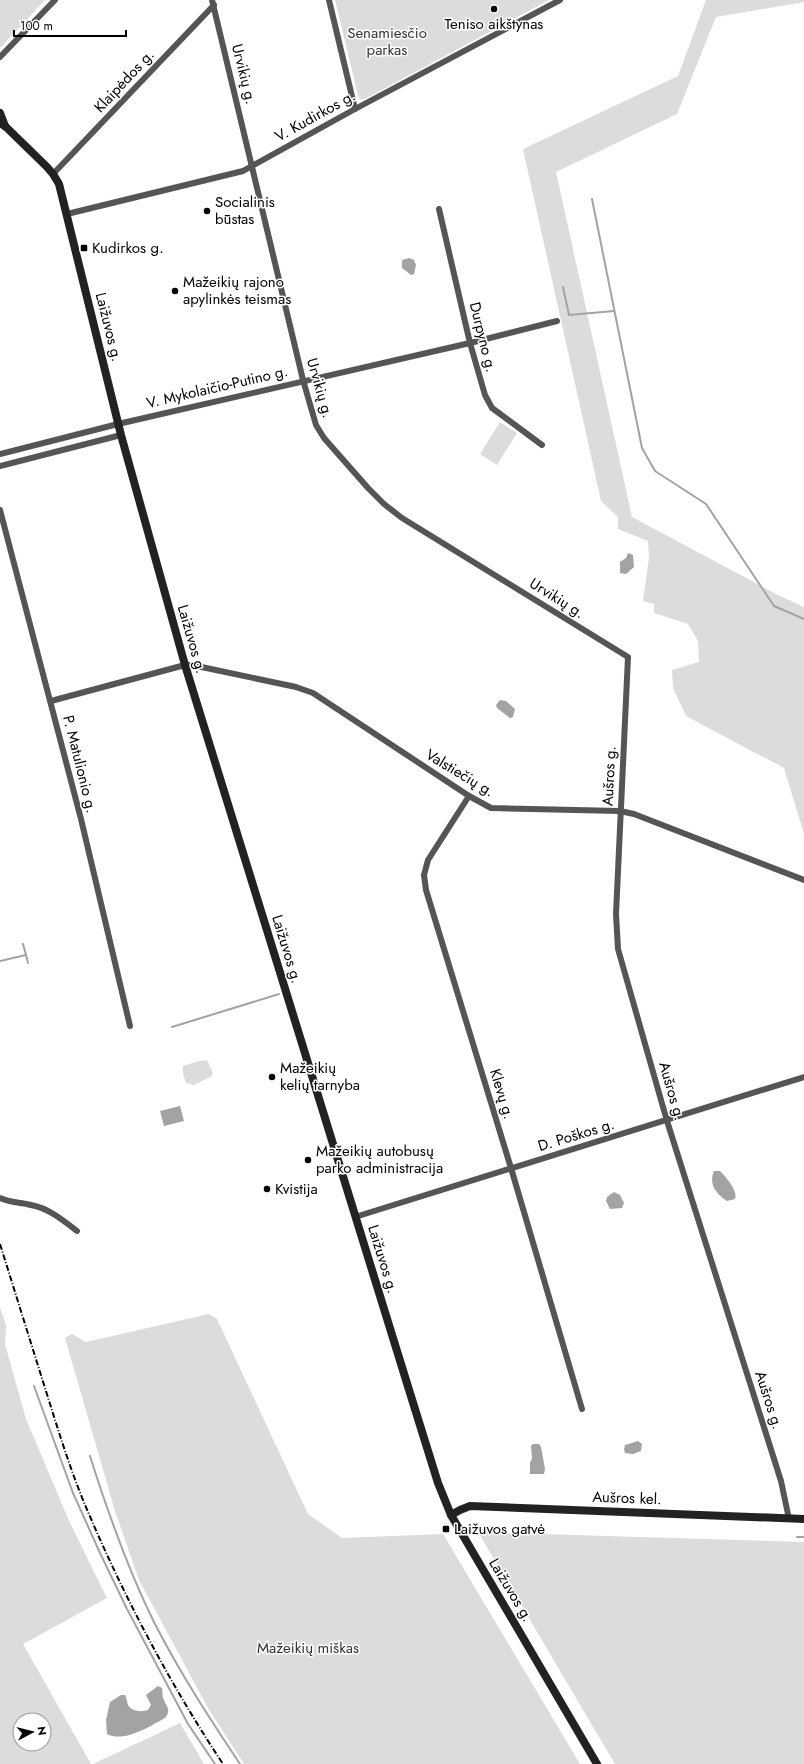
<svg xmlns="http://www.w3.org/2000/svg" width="804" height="1764" font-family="Jost,sans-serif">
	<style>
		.green { fill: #dcdcdc; fill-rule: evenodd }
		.water { fill: #a3a3a3 }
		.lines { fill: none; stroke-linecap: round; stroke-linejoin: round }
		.stream { stroke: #a3a3a3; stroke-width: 2 }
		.minor { stroke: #555; stroke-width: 6 }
		.secondary { stroke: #222; stroke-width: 8 }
		.rail { stroke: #000; stroke-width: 2; stroke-dasharray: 6 2 1 2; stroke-linecap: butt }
		.poi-dot { fill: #000; stroke: #fff; stroke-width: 1.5 }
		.labels { text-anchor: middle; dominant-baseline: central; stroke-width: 3; stroke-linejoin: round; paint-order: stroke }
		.poi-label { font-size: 15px; fill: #000; stroke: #fff; text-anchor: start }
		.park-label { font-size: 15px; fill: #333; stroke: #fff }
		.street-label { font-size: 15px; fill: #000; stroke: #fff }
	</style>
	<rect width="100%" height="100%" fill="#fff"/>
	<g class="green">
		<path d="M0 0H45L0 48Z"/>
		<path d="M335 0H549L365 99H359Z"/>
		<path d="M706 0H804V2L716 17 677 114 556 172 632 517 776 594 804 607V834L784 768 686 716 673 688 672 670 699 662 698 641 688 624 654 613V604L643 601 649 558 648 541 618 529V517L601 501 523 149 678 76Z"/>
		<path d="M500 422 517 433 497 465 480 454Z"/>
		<path d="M207 1060 212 1071V1076L194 1085 186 1083 183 1073V1066L199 1061Z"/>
		<path d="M0 1308 6 1325 5 1344 26 1419 70 1523 107 1598 23 1644 91 1764H0ZM20 1720H44V1744H20Z"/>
		<path d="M209 1314 217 1319 308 1514 342 1538 443 1534 580 1764H244L208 1708 139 1580 115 1511 65 1338 72 1334 86 1342Z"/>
		<path d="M478 1532 804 1542V1764H615Z"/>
		<path d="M180 1723 204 1764H93Z"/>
	</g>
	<g class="water">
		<path d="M409 258 414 260 416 265 414 274 411 275 402 268V260Z"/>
		<path d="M628 553 633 555 634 567 626 574 620 573V562L626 558Z"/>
		<path d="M500 700 506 701 515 709 513 717 510 718 497 708 496 705Z"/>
		<path d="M180 1106 184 1121 164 1126 160 1111Z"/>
		<path d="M714 1171H720C726 1177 738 1191 735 1199L727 1201C717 1195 708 1184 714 1171Z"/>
		<path d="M614 1192 620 1195 624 1203 622 1208 610 1209 606 1201 607 1197Z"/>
		<path d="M638 1441 642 1444 641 1451 633 1454 625 1453 624 1449 625 1445Z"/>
		<path d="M533 1444H539L541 1447 545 1469 544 1474H530V1463L532 1458 531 1446Z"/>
		<path d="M158 1686 162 1688C163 1692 162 1695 163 1698 166 1706 172 1710 165 1718 150 1726 125 1743 107 1734L106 1720 110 1702 121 1695H125C127 1699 127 1702 128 1705 132 1712 142 1712 148 1710L151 1705 146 1695Z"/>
	</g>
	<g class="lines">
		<g class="stream">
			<path d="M592 199 642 448 655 471 706 504 774 606 804 619"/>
			<path d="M563 287 569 315 614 311"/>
			<path d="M26 955 28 963"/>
			<path d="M0 961 26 955 23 944"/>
			<path d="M172 1027 279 994"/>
			<path d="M34 1386 73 1493 100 1553 127 1609 188 1724 215 1764"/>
			<path d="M90 1456C108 1513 128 1570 155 1624 180 1673 210 1719 240 1764"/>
			<path d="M797 1537H804"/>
		</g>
		<g class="minor">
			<path d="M212 0 303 380 316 425 324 438 368 488 384 504 402 518 628 657 616 914 618 949 667 1121 781 1481 789 1519"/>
			<path d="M329 0 355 109"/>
			<path d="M0 57 55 0"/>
			<path d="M53 174 214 5"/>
			<path d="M439 209 470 343 485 395 492 408 542 445"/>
			<path d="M67 214 243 171 355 109 560 0"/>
			<path d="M0 454 118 424 470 343 557 321"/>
			<path d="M0 466 121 435"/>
			<path d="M0 510 81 819 130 1026"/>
			<path d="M51 701 185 665H192L296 687 313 693 469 796 491 808 620 811 634 814 804 880"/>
			<path d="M469 796 428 860 424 875 426 890 511 1168 582 1409"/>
			<path d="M0 1198C10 1203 20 1202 31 1205 48 1208 63 1220 77 1231"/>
			<path d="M355 1217 804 1077"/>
		</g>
		<g class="secondary">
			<path d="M0 113 5 126"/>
			<path d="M0 123 5 126 47 167 53 174 59 184 121 435 185 665 410 1393 438 1483 451 1515 597 1764"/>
			<path d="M451 1515 460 1510 470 1506 804 1519"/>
		</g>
		<path class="rail" d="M0 1244C15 1292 30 1340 45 1388 57 1426 68 1463 83 1500 121 1591 168 1681 223 1764"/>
	</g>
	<g class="poi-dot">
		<circle cx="494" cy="9" r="4"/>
		<circle cx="207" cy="211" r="4"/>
		<rect x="80" y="244" width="8" height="8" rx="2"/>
		<circle cx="175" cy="291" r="4"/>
		<circle cx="272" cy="1077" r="4"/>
		<circle cx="308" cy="1160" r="4"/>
		<circle cx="267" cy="1189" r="4"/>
		<rect x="442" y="1525" width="8" height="8" rx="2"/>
	</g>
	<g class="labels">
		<g class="poi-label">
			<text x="494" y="24" text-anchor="middle">Teniso aikštynas</text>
			<text x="215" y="202">Socialinis<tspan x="215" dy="17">būstas</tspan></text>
			<text x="92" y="248">Kudirkos g.</text>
			<text x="183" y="282">Mažeikių rajono<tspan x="183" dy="17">apylinkės teismas</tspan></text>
			<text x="280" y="1068">Mažeikių<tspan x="280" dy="17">kelių tarnyba</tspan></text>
			<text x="316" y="1151">Mažeikių autobusų<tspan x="316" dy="17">parko administracija</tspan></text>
			<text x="275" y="1189">Kvistija</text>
			<text x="454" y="1529">Laižuvos gatvė</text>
		</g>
		<g class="park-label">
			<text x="387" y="33">Senamiesčio<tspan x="387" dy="17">parkas</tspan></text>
			<text x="308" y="1648">Mažeikių miškas</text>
		</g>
		<g class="street-label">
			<text transform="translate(244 74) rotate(76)">Urvikių g.</text>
			<text transform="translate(124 81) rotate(-47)">Klaipėdos g.</text>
			<text transform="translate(315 116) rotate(-29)">V. Kudirkos g.</text>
			<text transform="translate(109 327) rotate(76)">Laižuvos g.</text>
			<text transform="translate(483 337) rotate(76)">Durpyno g.</text>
			<text transform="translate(217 387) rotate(-13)">V. Mykolaičio-Putino g.</text>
			<text transform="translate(320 388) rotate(74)">Urvikių g.</text>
			<text transform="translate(557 598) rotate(32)">Urvikių g.</text>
			<text transform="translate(192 639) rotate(74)">Laižuvos g.</text>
			<text transform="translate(80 764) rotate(76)">P. Matulionio g.</text>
			<text transform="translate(460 773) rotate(31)">Valstiečių g.</text>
			<text transform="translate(609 776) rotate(-87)">Aušros g.</text>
			<text transform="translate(287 949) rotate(73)">Laižuvos g.</text>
			<text transform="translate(672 1091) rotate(74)">Aušros g.</text>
			<text transform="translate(502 1094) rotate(73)">Klevų g.</text>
			<text transform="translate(576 1135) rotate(-17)">D. Poškos g.</text>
			<text transform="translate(383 1259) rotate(73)">Laižuvos g.</text>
			<text transform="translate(769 1400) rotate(72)">Aušros g.</text>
			<text transform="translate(627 1498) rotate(2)">Aušros kel.</text>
			<text transform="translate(511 1590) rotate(59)">Laižuvos g.</text>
		</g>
	</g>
	<g transform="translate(32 1732) rotate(83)"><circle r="19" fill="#ffffff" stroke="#999999"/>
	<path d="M0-3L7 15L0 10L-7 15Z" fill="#000000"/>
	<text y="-6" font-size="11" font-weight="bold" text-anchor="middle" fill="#000000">N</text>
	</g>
	<path d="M14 30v6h112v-6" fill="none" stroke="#000000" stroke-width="2"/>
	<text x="20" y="30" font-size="12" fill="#000000" stroke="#ffffff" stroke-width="3" paint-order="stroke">100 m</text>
</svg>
